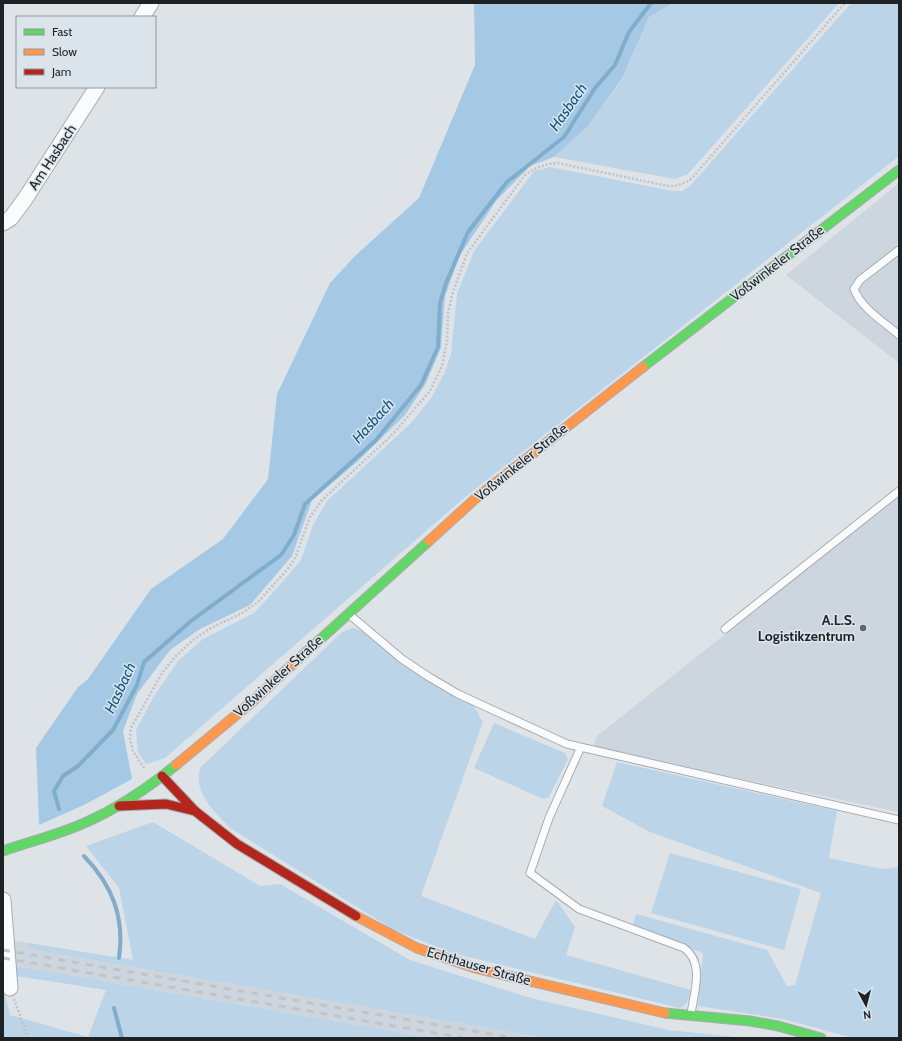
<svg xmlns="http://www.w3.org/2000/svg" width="902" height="1041" font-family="Cabin,sans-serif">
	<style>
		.built { fill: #cdd6df }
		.green { fill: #bcd4e7 }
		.forest { fill: #a5c9e4 }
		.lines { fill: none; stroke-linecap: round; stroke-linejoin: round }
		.stream { stroke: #81adcd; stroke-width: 4 }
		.lane-casing { stroke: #a9acaf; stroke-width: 9 }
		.street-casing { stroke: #a9acaf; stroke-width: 17 }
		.fast-casing { stroke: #a9acaf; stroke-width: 11 }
		.slow-casing { stroke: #a9acaf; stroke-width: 11 }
		.jam-casing { stroke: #a9acaf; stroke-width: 11 }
		.path { stroke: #c1c3c5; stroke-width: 2.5; stroke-dasharray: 2 2; stroke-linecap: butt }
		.lane { stroke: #fafbfc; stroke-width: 7 }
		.street { stroke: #fafbfc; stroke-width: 15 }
		.fast { stroke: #63d668; stroke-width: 9 }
		.slow { stroke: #ff974d; stroke-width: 9 }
		.jam { stroke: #b3261e; stroke-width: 9 }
		.rail { stroke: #c3c4c5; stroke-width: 3; stroke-dasharray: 7 7; stroke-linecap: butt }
		.poi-dot { fill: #626669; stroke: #dbe4eb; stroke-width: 1.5 }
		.labels { text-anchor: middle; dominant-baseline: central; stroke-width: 3; stroke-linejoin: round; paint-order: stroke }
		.street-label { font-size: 14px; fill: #1f2225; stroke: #dbe4eb }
		.poi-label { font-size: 14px; font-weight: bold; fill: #1f2225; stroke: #dbe4eb; text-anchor: end }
		.water-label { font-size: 15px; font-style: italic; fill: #0f5984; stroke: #dbe4eb }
	</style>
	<rect width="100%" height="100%" fill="#dee3e8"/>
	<g class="built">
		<path d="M899 183V363L786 275Z"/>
		<path d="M899 496V812L595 748 594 744 597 736Z"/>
		<path d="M3 939 29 943V949L546 1038H432L15 966Z"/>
	</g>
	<g class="green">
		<path d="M673 3H839L688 174 675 179 554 157 588 126 623 78 649 17Z"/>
		<path d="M851 3H899V156L464 498 165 758 146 764 138 752 136 730 154 696 178 661 203 639 254 613 278 587 301 560 313 525 327 501 411 423 431 398 444 374 451 354 457 294 474 251 534 171 550 167 673 191H682L690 186Z"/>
		<path d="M353 628 366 632 412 670 442 689 472 703 483 722 421 896 535 939 556 900 575 927 566 955 691 990C689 999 688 1004 680 1008L456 954 394 930 230 828C215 812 191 791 201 767L342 632Z"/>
		<path d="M494 723 565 753 568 759 549 797 543 799 474 768Z"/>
		<path d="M617 762 837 811 829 858 882 869 899 867V1038H853L783 1019 698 1006 703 953 632 928 636 914 767 950 787 986 795 985 821 893 650 832 602 806Z"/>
		<path d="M153 822 260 886 280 884 410 960 531 998 668 1030 746 1038H546L29 949V943L133 960 119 888 86 846Z"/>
		<path d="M670 853 801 889 784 950 651 913Z"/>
		<path d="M15 966 432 1038H3V988L10 1015 88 1037 106 990 16 976Z"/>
	</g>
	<path class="forest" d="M474 3H673L649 17 623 77 588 126 554 157 530 166 496 201 460 255 445 296 441 348 425 385 405 415 357 462 312 500 292 556 250 605 200 629 170 650 137 694 123 731 132 779 86 804 39 825 36 748 78 687 88 679 151 589 223 539 268 479 277 394 330 283 355 256 419 198 475 65Z"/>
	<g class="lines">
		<g class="stream">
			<path d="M59 809 54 791 63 776 78 766 113 730 137 685 144 662 191 621 281 555 294 535 305 504 376 440 421 385 438 347 440 303 446 283 468 232 507 182 564 137 595 88 615 65 629 32 651 3"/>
			<path d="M84 856C112 885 125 917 119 958"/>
			<path d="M114 1008 122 1038"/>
		</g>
		<defs>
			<g id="lane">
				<path d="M899 250 860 280 854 289C861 308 884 322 899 335"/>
				<path d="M351 616 402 659 429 677 458 694 567 744 899 820"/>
				<path d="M725 629 899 491"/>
				<path d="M580 749 549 818 530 873 579 909 684 948C705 963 694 992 691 1014"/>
			</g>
			<g id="street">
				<path d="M142 17 151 3"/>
				<path d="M3 223 11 218 25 199 97 87"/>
				<path d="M3 900 10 988"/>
			</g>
			<g id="fast">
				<path d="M643 367 899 170"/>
				<path d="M294 663 429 541"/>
				<path d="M3 851C29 842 57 835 82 824 115 810 148 788 176 765"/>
				<path d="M665 1013 750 1021 778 1026 821 1038"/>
			</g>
			<g id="slow">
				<path d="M429 541 475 499 643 367"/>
				<path d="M176 765 253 701 294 663"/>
				<path d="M356 916 417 948 475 968 665 1013"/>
			</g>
			<g id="jam">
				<path d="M162 776 195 811 237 844 356 916"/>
				<path d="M119 806 166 804 195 811"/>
			</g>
		</defs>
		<use href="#lane" class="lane-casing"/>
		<use href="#street" class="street-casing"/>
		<use href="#fast" class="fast-casing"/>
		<use href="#slow" class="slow-casing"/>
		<use href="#jam" class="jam-casing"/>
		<g class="path">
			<path d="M144 768 133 751 130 739 131 728 162 673 175 657 193 640 209 629 242 613 258 602 287 570 295 558 310 517 322 500 391 436 430 391 442 366 447 341 448 313 453 292 467 253 525 175C536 167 545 164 558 163L668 186C678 186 684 184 692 178L845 3"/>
			<path d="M14 999 28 1038"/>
		</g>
		<use href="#lane" class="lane"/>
		<use href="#street" class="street"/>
		<use href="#fast" class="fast"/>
		<use href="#slow" class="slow"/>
		<use href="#jam" class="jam"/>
		<g class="rail">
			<path d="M3 950 514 1038"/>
			<path d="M3 958 464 1038"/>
		</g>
	</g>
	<circle class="poi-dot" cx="863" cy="628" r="4"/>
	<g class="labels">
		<g class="street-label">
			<text transform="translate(52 157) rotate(-57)">Am Hasbach</text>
			<text transform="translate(777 263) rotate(-38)">Voßwinkeler Straße</text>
			<text transform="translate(521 462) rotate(-39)">Voßwinkeler Straße</text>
			<text transform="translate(278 676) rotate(-42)">Voßwinkeler Straße</text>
			<text transform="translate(479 966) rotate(16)">Echthauser Straße</text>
		</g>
		<g class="poi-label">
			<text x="855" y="620">A.L.S.<tspan x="855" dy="16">Logistikzentrum</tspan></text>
		</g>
		<g class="water-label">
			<text transform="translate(568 107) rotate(-55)">Hasbach</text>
			<text transform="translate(373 421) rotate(-48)">Hasbach</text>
			<text transform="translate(120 688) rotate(-65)">Hasbach</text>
		</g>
	</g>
	<rect width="902" height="1041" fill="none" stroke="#1f2225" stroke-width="8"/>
	<rect x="16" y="16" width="140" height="72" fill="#dbe4eb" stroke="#90969c"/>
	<rect x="24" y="29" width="20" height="6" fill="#63d668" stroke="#90969c"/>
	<text x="52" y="36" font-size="12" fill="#1f2225">Fast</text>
	<rect x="24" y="49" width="20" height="6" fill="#ff974d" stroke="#90969c"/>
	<text x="52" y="56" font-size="12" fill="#1f2225">Slow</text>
	<rect x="24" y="69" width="20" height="6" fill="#b3261e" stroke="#90969c"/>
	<text x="52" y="76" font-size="12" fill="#1f2225">Jam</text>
	<g transform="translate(866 1005) rotate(173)" stroke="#dbe4eb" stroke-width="3" paint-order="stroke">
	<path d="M0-3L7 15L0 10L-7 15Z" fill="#1f2225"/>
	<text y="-6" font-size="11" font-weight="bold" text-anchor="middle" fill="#1f2225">N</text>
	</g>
</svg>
